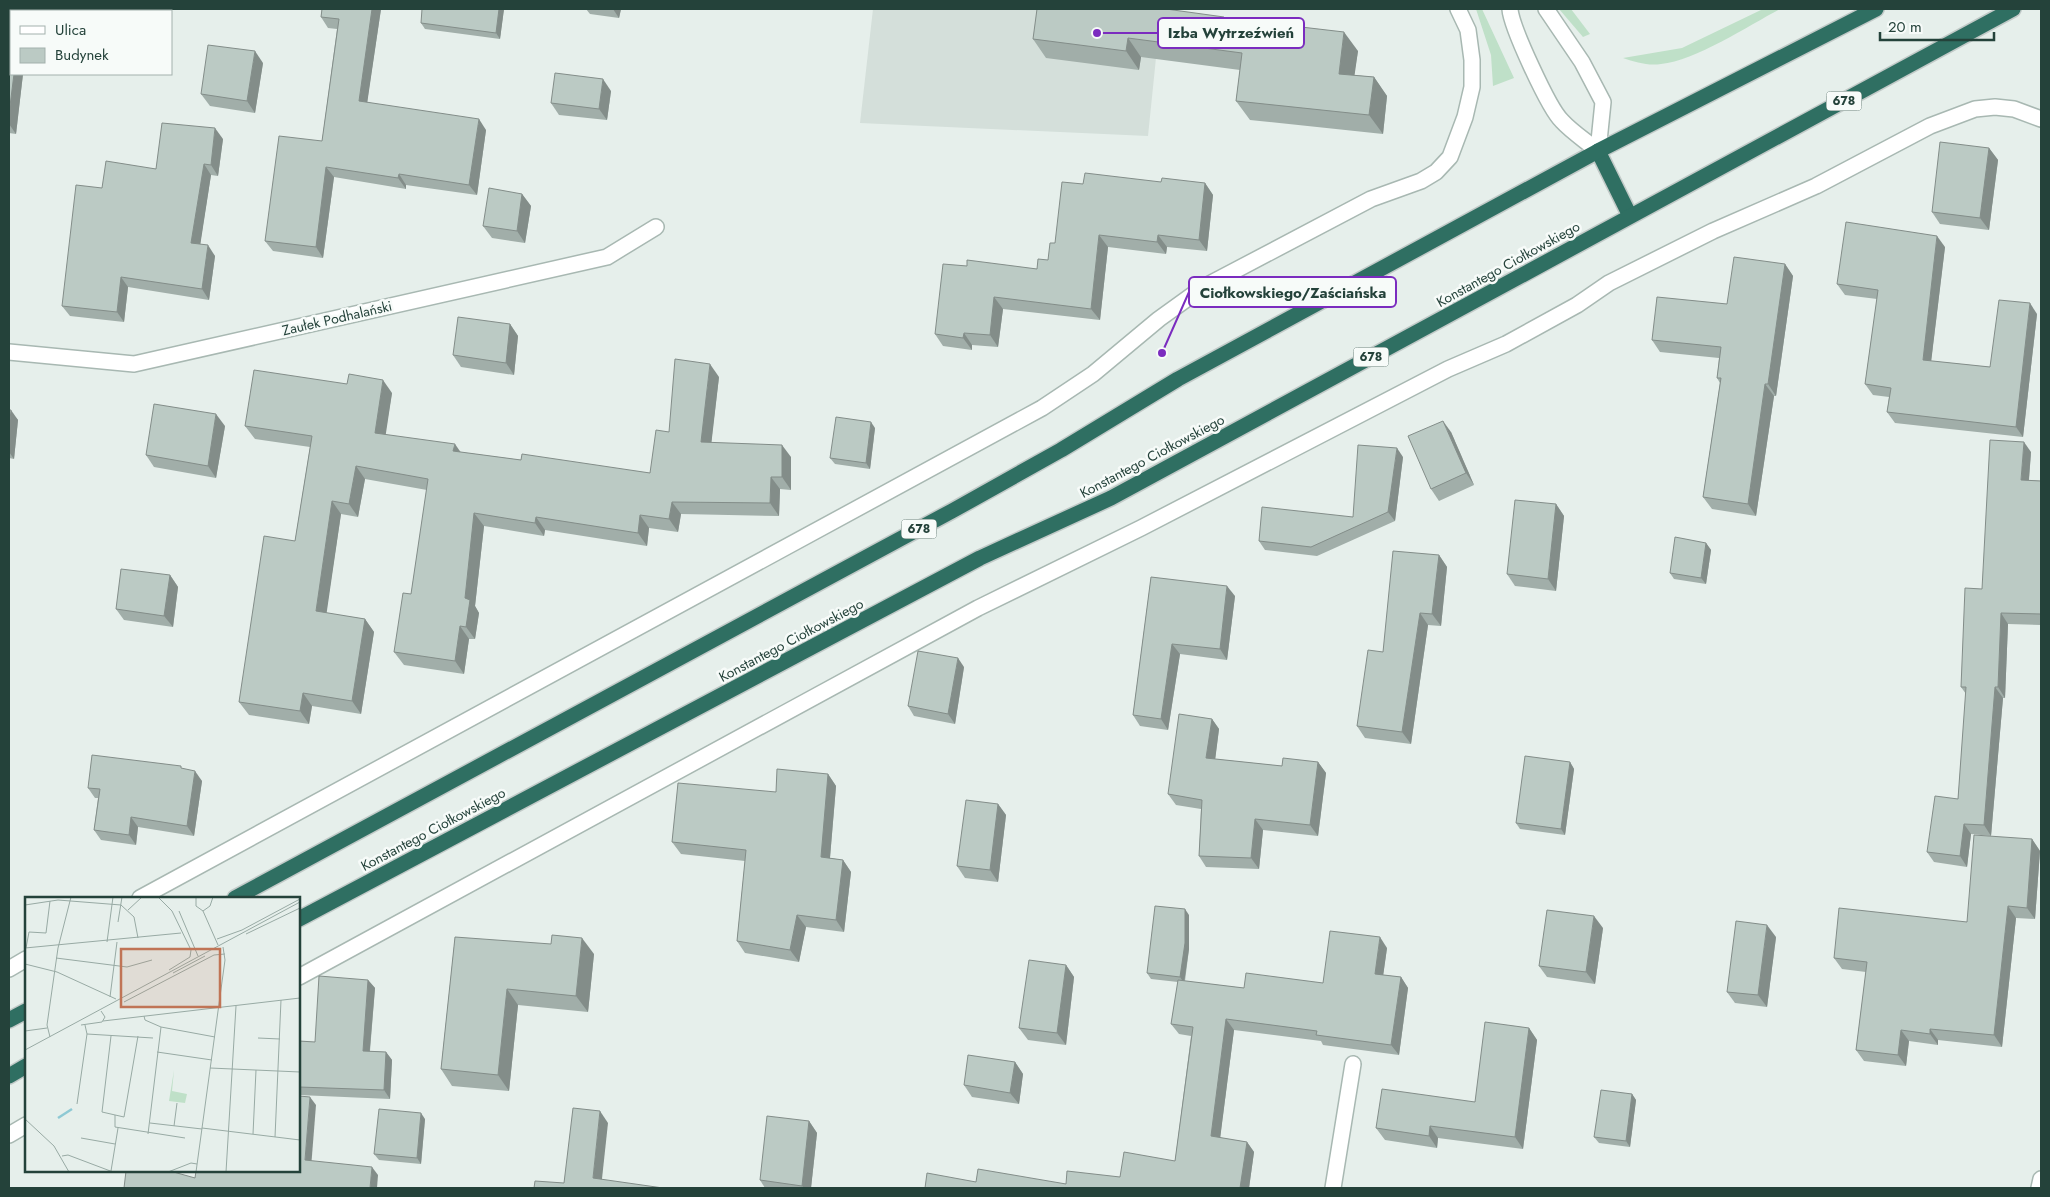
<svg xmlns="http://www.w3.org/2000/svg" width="2050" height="1197" font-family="Jost,sans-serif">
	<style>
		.built { fill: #d4dfda }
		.green { fill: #bfe0c8 }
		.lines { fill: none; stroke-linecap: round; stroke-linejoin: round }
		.lane-casing { stroke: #a8b8b2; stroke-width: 18 }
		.street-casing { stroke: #a8b8b2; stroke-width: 18 }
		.highway-casing { stroke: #c2cac8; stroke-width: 18 }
		.lane { stroke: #fff; stroke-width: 15 }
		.street { stroke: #fff; stroke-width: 15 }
		.highway { stroke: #2f6f62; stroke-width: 15 }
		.wall { fill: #a1aea9 }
		.shaded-wall { fill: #838d89 }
		.building { fill: #bbcac4; stroke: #838d89 }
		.labels { text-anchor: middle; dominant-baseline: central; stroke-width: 5; stroke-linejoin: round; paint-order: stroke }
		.shield { fill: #f7fbf9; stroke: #637a73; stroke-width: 1 }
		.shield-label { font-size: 12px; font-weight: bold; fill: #24423a }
		.street-label { font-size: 14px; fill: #24423a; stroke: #f7fbf9 }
		.inset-river { fill: none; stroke: #8ec9d4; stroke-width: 2.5 }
		.inset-road { fill: none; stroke: #98aaa4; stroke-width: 1 }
		.view { fill: #c07456; fill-opacity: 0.15; stroke: #c07456; stroke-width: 2.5 }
		.inset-edge { fill: none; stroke: #24423a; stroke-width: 2.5 }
		.leader { fill: none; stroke: #7b2cbf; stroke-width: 2 }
		.callout-dot { fill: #7b2cbf; stroke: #f7fbf9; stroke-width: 2 }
		.callout { fill: #f7fbf9; stroke: #7b2cbf; stroke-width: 2 }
		.callout-label { font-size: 15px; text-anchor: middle; font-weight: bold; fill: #24423a }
	</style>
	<rect width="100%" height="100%" fill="#e6efeb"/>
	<path class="built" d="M873 9H1161L1148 136 860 123Z"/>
	<g class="green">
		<path d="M1476 9H1482L1514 78 1493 86 1491 55Z"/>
		<path d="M1559 9H1571L1590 34 1583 37Z"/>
		<path d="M1763 9H1780C1748 26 1695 61 1661 64 1648 66 1635 62 1623 58L1682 48Z"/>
	</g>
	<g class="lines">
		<defs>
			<g id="lane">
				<path d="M9 1135 26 1125"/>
				<path d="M1333 1188 1353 1064"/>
			</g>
			<g id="street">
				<path d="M1510 9C1511 26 1549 109 1562 121 1572 132 1586 141 1598 151"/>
				<path d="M1546 9 1582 62 1603 102 1598 151"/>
				<path d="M9 352 134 364 607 257 656 227"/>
				<path d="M140 898 1042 408 1093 374 1159 319 1202 288 1371 199 1421 181 1436 172 1450 157 1465 117 1472 87V60L1468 30 1458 9"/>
				<path d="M9 969 26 959"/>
				<path d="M299 977 978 608 1141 528 1448 369 1506 344 1577 305 1609 283 1713 231 1816 186 1930 126 1975 109 1995 107 2014 109 2041 119"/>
				<path d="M2039 1188 2041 1179"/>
			</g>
			<g id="highway">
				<path d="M1598 151 1630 216"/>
				<path d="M235 898 952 511 1061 450 1178 379 1598 151 1876 9"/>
				<path d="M299 919 980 558 1111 498 2013 9"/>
				<path d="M9 1020 26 1011"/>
				<path d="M9 1076 26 1066"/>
			</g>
		</defs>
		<use href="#lane" class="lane-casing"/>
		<use href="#street" class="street-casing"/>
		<use href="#highway" class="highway-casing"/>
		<use href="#lane" class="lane"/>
		<use href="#street" class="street"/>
		<use href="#highway" class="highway"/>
	</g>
	<g class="wall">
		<path d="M9 9 11 74H23L16 134 9 133Z"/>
		<path d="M322 9H381L367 102 486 130 477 195 406 185V189L334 177 323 258 273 251 265 241 322 141 337 29 328 28 321 17Z"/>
		<path d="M504 9 500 39 425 29 421 23Z"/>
		<path d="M586 9H621L619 18 590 14Z"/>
		<path d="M1225 18 1358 51 1354 75 1374 77 1387 96 1383 134 1250 120 1236 101 1240 70 1141 57 1139 70 1046 58 1033 39Z"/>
		<path d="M263 63 255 113 210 106 201 94Z"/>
		<path d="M611 91 607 120 559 115 551 103Z"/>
		<path d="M223 139 218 176 211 175 200 244 215 256 209 300 128 287 124 322 70 316 62 306 156 169Z"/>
		<path d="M1989 148 1998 160 1989 230 1940 224 1932 212Z"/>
		<path d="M1161 182 1205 183 1213 195 1207 251 1167 247 1166 254 1108 247 1100 320 1003 309 998 347 972 345V350L943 346 935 334 967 266 1037 269 1048 260 1055 243 1083 184Z"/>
		<path d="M522 194 531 206 525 243 492 238 483 226Z"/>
		<path d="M1945 247 1931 361 1990 367 2037 314 2023 437 1895 423 1887 412 1889 397 1873 395 1865 384 1877 299 1845 295 1837 284Z"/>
		<path d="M1785 264 1793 276 1776 396H1774L1756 516 1712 509 1703 497 1720 383 1717 378 1719 358 1660 352 1652 340 1727 304Z"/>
		<path d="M510 324 518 336 514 375 461 367 453 355Z"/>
		<path d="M719 377 711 443 791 457V490L780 489 779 516 681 514 678 532 649 528 647 546 545 530 544 536 484 526 475 606 479 613 475 639H469L464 674 404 665 394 652 411 594 427 490 365 479 358 517 341 514 326 613 365 619 374 632 361 714 312 706 309 724 249 715 239 702 295 541 310 447 255 439 245 426 392 393 385 435 460 452 521 460 650 473 669 432Z"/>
		<path d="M9 410 18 420 14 459 9 458Z"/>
		<path d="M225 426 216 478 154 467 146 455Z"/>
		<path d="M875 428 870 469 835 464 830 458Z"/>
		<path d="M1451 432 1474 485 1439 501 1431 489Z"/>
		<path d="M2031 452 2029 480 2041 481V625L2008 624 2005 698H2003L1991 836 1971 834 1967 867 1934 862 1927 852 1958 799 1966 694 1961 687 1982 589Z"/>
		<path d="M1403 457 1395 521 1317 556 1265 550 1259 541 1353 517Z"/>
		<path d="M1556 504 1564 516 1556 591 1515 586 1507 574Z"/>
		<path d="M1706 543 1711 550 1706 584 1674 579 1670 573Z"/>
		<path d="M1439 555 1447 567 1441 626 1428 625 1411 744 1365 738 1357 726 1383 652Z"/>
		<path d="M170 575 178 587 173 627 124 620 116 609Z"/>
		<path d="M1151 577 1235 596 1227 660 1180 654 1168 730 1140 726 1133 715Z"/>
		<path d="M964 667 955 724 914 716 908 706Z"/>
		<path d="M1212 719 1219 729 1215 759 1282 766 1318 762 1326 773 1318 836 1263 830 1259 869 1206 867 1199 856 1201 809 1176 805 1168 794Z"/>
		<path d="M1570 762 1574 769 1565 835 1520 829 1516 823Z"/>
		<path d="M182 769 202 781 194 836 138 827 136 845 101 840 94 830 98 798H95L88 788Z"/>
		<path d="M828 774 836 786 830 858 843 860 851 872 844 932 806 927 799 962 745 953 737 941 745 861 681 854 672 842 776 792Z"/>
		<path d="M998 804 1006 815 998 882 965 878 957 866Z"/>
		<path d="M2032 839 2040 851 2035 919 2016 918 2002 1047 1938 1040V1045L1909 1041 1906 1066 1864 1061 1856 1050 1866 972 1842 969 1834 958 1967 922Z"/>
		<path d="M1189 915V949L1185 981 1244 988 1323 983 1387 948 1383 975 1401 977 1408 988 1399 1055 1323 1045 1321 1041 1234 1030 1220 1138 1247 1142 1254 1152 1249 1188H925L976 1182 1066 1184 1120 1177 1175 1161 1191 1036 1179 1034 1171 1024 1178 982 1151 979 1147 973Z"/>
		<path d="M1603 928 1595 984 1547 977 1539 966Z"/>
		<path d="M455 937 594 954 588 1012 518 1005 509 1091 452 1086 441 1069Z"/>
		<path d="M1776 937 1767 1007 1735 1003 1727 992Z"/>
		<path d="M1066 965 1074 977 1066 1045 1028 1040 1019 1028Z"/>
		<path d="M368 980 375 988 370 1051 386 1052 392 1060 390 1099 299 1095V1041L315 1042Z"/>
		<path d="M1529 1028 1537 1040 1523 1149 1438 1138 1437 1148 1385 1140 1376 1128 1475 1102Z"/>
		<path d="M1015 1062 1023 1074 1019 1104 972 1097 964 1085Z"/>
		<path d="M1632 1094 1636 1100 1630 1147 1599 1143 1594 1137Z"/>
		<path d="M425 1119 421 1164 379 1160 374 1154Z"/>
		<path d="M809 1121 817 1133 811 1188H765L760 1180Z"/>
	</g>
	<g class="shaded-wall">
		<path d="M22 9H32L31 11H22Z"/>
		<path d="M103 9H113L112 11H103Z"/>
		<path d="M372 9H381L366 111 359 101Z"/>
		<path d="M499 9H504L500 39 496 33Z"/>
		<path d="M613 9H621L619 18Z"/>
		<path d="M1344 32 1358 51 1352 93 1339 74Z"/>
		<path d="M1128 38 1141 57 1139 70 1126 51Z"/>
		<path d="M255 51 263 63 255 113 247 101Z"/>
		<path d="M14 74H23L16 134 9 124V114Z"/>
		<path d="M1374 77 1387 96 1383 134 1369 115Z"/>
		<path d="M603 79 611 91 607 120 599 109Z"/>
		<path d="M479 119 486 130 477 195 469 185Z"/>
		<path d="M215 128 223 139 218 176 211 165Z"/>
		<path d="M1989 148 1998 160 1989 230 1980 218Z"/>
		<path d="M204 164 211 175 199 253 191 243Z"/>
		<path d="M326 167 334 177 323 258 316 247Z"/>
		<path d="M399 174 406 185V189L398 178Z"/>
		<path d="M1205 183 1213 195 1207 251 1199 240Z"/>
		<path d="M522 194 531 206 525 243 517 231Z"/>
		<path d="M1099 235 1108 247 1100 320 1091 309Z"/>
		<path d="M1158 235 1167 247 1166 254 1157 242Z"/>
		<path d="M1937 236 1945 247 1930 371 1923 360Z"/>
		<path d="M208 245 215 256 209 300 202 289Z"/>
		<path d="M1785 264 1793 276 1776 396 1768 384Z"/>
		<path d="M121 277 128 287 124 322 117 312Z"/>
		<path d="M994 297 1003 309 998 347 990 335Z"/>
		<path d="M2030 303 2037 314 2023 437 2016 427Z"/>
		<path d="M510 324 518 336 514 375 506 363Z"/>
		<path d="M964 333 972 345V350L963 338Z"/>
		<path d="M710 364 719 377 710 455 701 442Z"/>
		<path d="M383 380 392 393 384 446 375 433Z"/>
		<path d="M1765 384 1774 396 1756 516 1748 504Z"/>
		<path d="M11 410 18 420 14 459 9 452V430Z"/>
		<path d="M216 414 225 426 216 478 208 466Z"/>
		<path d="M1443 421 1451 432 1474 485 1466 473Z"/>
		<path d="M871 422 875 428 870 469 866 463Z"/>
		<path d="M2024 442 2031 452 2028 490 2021 480Z"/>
		<path d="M455 444 464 457 453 451Z"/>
		<path d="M782 445 791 457V490L782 477Z"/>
		<path d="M1397 448 1403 457 1395 521 1388 512Z"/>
		<path d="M356 466 365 479 358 517 349 504Z"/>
		<path d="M771 477 780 489 779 516 770 503Z"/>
		<path d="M332 501 341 514 325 624 316 611Z"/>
		<path d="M672 502 681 514 678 532 669 519Z"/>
		<path d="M1556 504 1564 516 1556 591 1548 579Z"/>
		<path d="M474 513 484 526 475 606 479 613 475 639 466 627 465 598Z"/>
		<path d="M640 515 649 528 647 546 638 533Z"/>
		<path d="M536 517 545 530 544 536 535 523Z"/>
		<path d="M1706 543 1711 550 1706 584 1701 578Z"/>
		<path d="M1439 555 1447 567 1441 626 1432 614Z"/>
		<path d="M170 575 178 587 173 627 164 616Z"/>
		<path d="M1227 586 1235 596 1227 660 1220 649Z"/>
		<path d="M1420 613 1428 625 1411 744 1402 732Z"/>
		<path d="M2001 613 2008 624 2005 698 1998 687Z"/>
		<path d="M365 619 374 632 361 714 352 701Z"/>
		<path d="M460 626 469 639 464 674 455 661Z"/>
		<path d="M1172 644 1180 654 1168 730 1161 719Z"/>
		<path d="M958 658 964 667 955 724 948 714Z"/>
		<path d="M1995 687 2003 698 1991 836 1984 825Z"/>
		<path d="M303 693 312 706 309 724 300 711Z"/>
		<path d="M1212 719 1219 729 1214 769 1206 758Z"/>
		<path d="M1318 762 1326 773 1318 836 1310 825Z"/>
		<path d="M1570 762 1574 769 1565 835 1561 829Z"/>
		<path d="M195 771 202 781 194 836 187 826Z"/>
		<path d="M828 774 836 786 829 869 821 857Z"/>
		<path d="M998 804 1006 815 998 882 990 870Z"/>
		<path d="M131 817 138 827 136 845 129 835Z"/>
		<path d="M1255 819 1263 830 1259 869 1251 858Z"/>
		<path d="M1964 824 1971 834 1967 867 1960 856Z"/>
		<path d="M2032 839 2040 851 2035 919 2027 908Z"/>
		<path d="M843 860 851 872 844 932 836 920Z"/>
		<path d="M2008 906 2016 918 2002 1047 1994 1035Z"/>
		<path d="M1185 909 1189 915V949L1184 983 1180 977Z"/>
		<path d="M797 915 806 927 799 962 790 950Z"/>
		<path d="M1594 916 1603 928 1595 984 1586 972Z"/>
		<path d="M1767 925 1776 937 1767 1007 1758 995Z"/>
		<path d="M1380 937 1387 948 1382 984 1375 974Z"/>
		<path d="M582 938 594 954 588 1012 576 996Z"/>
		<path d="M1066 965 1074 977 1066 1045 1057 1033Z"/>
		<path d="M1401 977 1408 988 1399 1055 1391 1045Z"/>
		<path d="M368 980 375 988 369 1059 363 1051Z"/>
		<path d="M507 989 518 1005 509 1091 498 1075Z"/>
		<path d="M1226 1019 1234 1030 1219 1147 1211 1136Z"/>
		<path d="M1529 1028 1537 1040 1523 1149 1515 1137Z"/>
		<path d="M1930 1029 1938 1040V1045L1930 1034Z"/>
		<path d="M1901 1030 1909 1041 1906 1066 1898 1055Z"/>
		<path d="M386 1052 392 1060 390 1099 384 1090Z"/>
		<path d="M1015 1062 1023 1074 1019 1104 1010 1093Z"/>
		<path d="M1632 1094 1636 1100 1630 1147 1626 1141Z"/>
		<path d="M310 1097 316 1105 311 1168 305 1160Z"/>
		<path d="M600 1111 608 1123 601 1188 593 1178Z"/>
		<path d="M421 1113 425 1119 421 1164 417 1158Z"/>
		<path d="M809 1121 817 1133 811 1188H804L802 1186Z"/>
		<path d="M1430 1126 1438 1138 1437 1148 1429 1136Z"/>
		<path d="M1247 1142 1254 1152 1249 1188H1240Z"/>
		<path d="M372 1167 378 1175 377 1188H370Z"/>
	</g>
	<g class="building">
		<path d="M9 9H22V11H11V74H14L9 114Z"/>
		<path d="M71 9H103V11H79L71 10Z"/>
		<path d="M322 9H372L359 101 479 119 469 185 399 174 398 178 326 167 316 247 265 241 279 136 322 141 339 19 321 17Z"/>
		<path d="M422 9H499L496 33 421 23Z"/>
		<path d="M1037 9H1166L1224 17V18L1344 32 1339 74 1374 77 1369 115 1236 101 1242 53 1128 38 1126 51 1033 39Z"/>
		<path d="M208 45 255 51 247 101 201 94Z"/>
		<path d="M555 73 603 79 599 109 551 103Z"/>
		<path d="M162 123 215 128 211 165 204 164 191 243 208 245 202 289 121 277 117 312 62 306 76 185 102 188 106 161 156 169Z"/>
		<path d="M1940 142 1989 148 1980 218 1932 212Z"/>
		<path d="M1085 173 1161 182 1162 178 1205 183 1199 240 1158 235 1157 242 1099 235 1091 309 994 297 990 335 964 333 963 338 935 334 943 264 967 266V260L1037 269 1038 259 1048 260 1050 243H1055L1062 182 1083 184Z"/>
		<path d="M489 188 522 194 517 231 483 226Z"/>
		<path d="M1846 222 1937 236 1923 360 1990 367 1999 300 2030 303 2016 427 1887 412 1891 388 1865 384 1878 290 1837 284Z"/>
		<path d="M1734 257 1785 264 1768 384H1765L1748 504 1703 497 1721 378H1717L1721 347 1652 340 1657 297 1727 304Z"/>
		<path d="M458 317 510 324 506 363 453 355Z"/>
		<path d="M675 359 710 364 701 442 782 445V477H771L770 503 672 502 669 519 640 515 638 533 536 517 535 523 474 513 465 598 470 600 466 627 460 626 455 661 394 652 403 593 411 594 428 479 356 466 349 504 332 501 316 611 365 619 352 701 303 693 300 711 239 702 264 536 295 541 312 436 245 426 254 370 347 384 349 374 383 380 375 433 455 444 453 451 521 460 522 454 650 473 656 430 669 432Z"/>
		<path d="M154 404 216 414 208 466 146 455Z"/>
		<path d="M9 410H11L9 430Z"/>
		<path d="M836 417 871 422 866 463 830 458Z"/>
		<path d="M1443 421 1466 473 1431 489 1408 436Z"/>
		<path d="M1990 440 2024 442 2021 480 2041 481V614L2001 613 1998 687H1995L1984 825 1964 824 1960 856 1927 852 1935 796 1958 799 1966 687H1961L1965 588 1982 589Z"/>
		<path d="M1358 445 1397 448 1388 512 1311 547 1259 541 1262 507 1353 517Z"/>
		<path d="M1515 500 1556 504 1548 579 1507 574Z"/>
		<path d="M1675 537 1706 543 1701 578 1670 573Z"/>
		<path d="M1393 551 1439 555 1432 614 1420 613 1402 732 1357 726 1368 650 1383 652Z"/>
		<path d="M121 569 170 575 164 616 116 609Z"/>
		<path d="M1151 577 1227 586 1220 649 1172 644 1161 719 1133 715Z"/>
		<path d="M918 651 958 658 948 714 908 706Z"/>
		<path d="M1179 714 1212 719 1206 758 1282 766 1283 758 1318 762 1310 825 1255 819 1251 858 1199 856 1202 800 1168 794Z"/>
		<path d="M92 755 181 766V768L195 771 187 826 131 817 129 835 94 830 100 789 88 788Z"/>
		<path d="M1525 756 1570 762 1561 829 1516 823Z"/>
		<path d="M777 769 828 774 821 857 843 860 836 920 797 915 790 950 737 941 746 850 672 842 678 783 776 792Z"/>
		<path d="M966 800 998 804 990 870 957 866Z"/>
		<path d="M1974 835 2032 839 2027 908 2008 906 1994 1035 1930 1029V1034L1901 1030 1898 1055 1856 1050 1867 962 1834 958 1839 908 1967 922Z"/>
		<path d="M1155 906 1185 909V943L1180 977 1147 973Z"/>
		<path d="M1547 910 1594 916 1586 972 1539 966Z"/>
		<path d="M1736 921 1767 925 1758 995 1727 992Z"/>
		<path d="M1330 931 1380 937 1375 974 1401 977 1391 1045 1316 1035 1317 1031 1226 1019 1211 1136 1247 1142 1240 1188H925L927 1173 976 1182 978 1169 1066 1184 1067 1171 1120 1177 1124 1152 1175 1161 1193 1027 1171 1024 1178 980 1244 988 1246 973 1323 983Z"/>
		<path d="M552 935 582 938 576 996 507 989 498 1075 441 1069 455 937 551 944Z"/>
		<path d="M1029 960 1066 965 1057 1033 1019 1028Z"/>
		<path d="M319 976 368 980 363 1051 386 1052 384 1090 299 1087V1041L315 1042Z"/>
		<path d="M1485 1022 1529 1028 1515 1137 1430 1126 1429 1136 1376 1128 1382 1089 1475 1102Z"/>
		<path d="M968 1055 1015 1062 1010 1093 964 1085Z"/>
		<path d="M1601 1090 1632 1094 1626 1141 1594 1137Z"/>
		<path d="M299 1096 310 1097 305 1160 372 1167 370 1188H124L126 1171H170L195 1178 196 1171H299Z"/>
		<path d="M573 1108 600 1111 593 1178 663 1188H534L535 1181 564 1183Z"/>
		<path d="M379 1109 421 1113 417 1158 374 1154Z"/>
		<path d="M767 1116 809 1121 802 1186 760 1180Z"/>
	</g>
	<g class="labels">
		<g class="shield">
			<rect x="1826.5" y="91.5" width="35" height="19" rx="4"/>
			<rect x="1353.5" y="347.5" width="35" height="19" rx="4"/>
			<rect x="901.5" y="519.5" width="35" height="19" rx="4"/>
		</g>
		<g class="shield-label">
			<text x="1844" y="101">678</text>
			<text x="1371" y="357">678</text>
			<text x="919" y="529">678</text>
		</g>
		<g class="street-label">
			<text transform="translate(1508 264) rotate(-29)">Konstantego Ciołkowskiego</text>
			<text transform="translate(337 318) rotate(-13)">Zaułek Podhalański</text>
			<text transform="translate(1152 456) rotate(-28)">Konstantego Ciołkowskiego</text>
			<text transform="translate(791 640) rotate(-28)">Konstantego Ciołkowskiego</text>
			<text transform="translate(433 829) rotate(-28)">Konstantego Ciołkowskiego</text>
		</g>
	</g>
	<g transform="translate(25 897)">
		<rect width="275" height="275" fill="#e6efeb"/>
		<path d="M149 173 147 194 162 197 160 206 144 204Z" fill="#bfe0c8"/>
		<path class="inset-river" d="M33 221 47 212"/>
		<path class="inset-road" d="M133 0 147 14 166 53 165 60 144 73M171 0V9L178 14 185 9 188 0M0 8 33 3 96 8 109 20 113 41M103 13 117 0M154 14 173 59M178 14 193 48M93 25 97 0M221 37 275 11M192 42 217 33 275 2M82 45 88 0M0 51 156 36M1 51 4 35 21 36 25 4M31 61 102 70 127 63M0 67 32 75 91 102M148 76 180 59M85 100 92 45M99 105 189 58 200 57M119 119 120 123 136 130 190 140M78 124 275 101M56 128 77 125 80 120 76 114M0 134 22 131M62 137 128 141M86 139 77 215 99 220 113 139M25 140 22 128 33 51 46 0M233 141 255 142M0 153 275 5M132 155 187 163M185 171 275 175M52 207 62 137 60 128M90 218V230L160 241M0 222 29 249 44 275M125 226 177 232M149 229 152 206M177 231 275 243M123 237 136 130M228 237 231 173M250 240 256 103M56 241 90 247M37 259 43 258 88 275M86 274 93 231M143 275 166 266 172 267M171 275 200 63 198 50M201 275 211 109"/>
		<path class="view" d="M96 52H195V110H96Z"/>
		<rect width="275" height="275" class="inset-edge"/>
	</g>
	<path class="leader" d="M1097 33L1158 33M1162 353L1189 292"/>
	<g class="callout-dot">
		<circle cx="1097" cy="33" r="5"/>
		<circle cx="1162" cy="353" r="5"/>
	</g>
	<g class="callout">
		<rect x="1158" y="18" width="146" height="30" rx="5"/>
		<rect x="1189" y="277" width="207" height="30" rx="5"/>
	</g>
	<g class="callout-label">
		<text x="1231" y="38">Izba Wytrzeźwień</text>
		<text x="1293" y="298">Ciołkowskiego/Zaściańska</text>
	</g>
	<rect width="2050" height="1197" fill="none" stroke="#24423a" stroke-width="20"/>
	<rect x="10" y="10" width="162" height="65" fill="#f7fbf9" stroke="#a3b1ad"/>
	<rect x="20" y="26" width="25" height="8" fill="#ffffff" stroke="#a3b1ad"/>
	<text x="55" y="35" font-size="15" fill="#24423a">Ulica</text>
	<rect x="20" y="48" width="25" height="15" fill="#bbcac4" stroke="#a3b1ad"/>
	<text x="55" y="60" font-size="15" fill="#24423a">Budynek</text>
	<path d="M1880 32v8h114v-8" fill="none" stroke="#24423a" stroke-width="2.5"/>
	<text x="1888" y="32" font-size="15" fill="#24423a" stroke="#f7fbf9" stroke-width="4" paint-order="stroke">20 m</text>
</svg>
